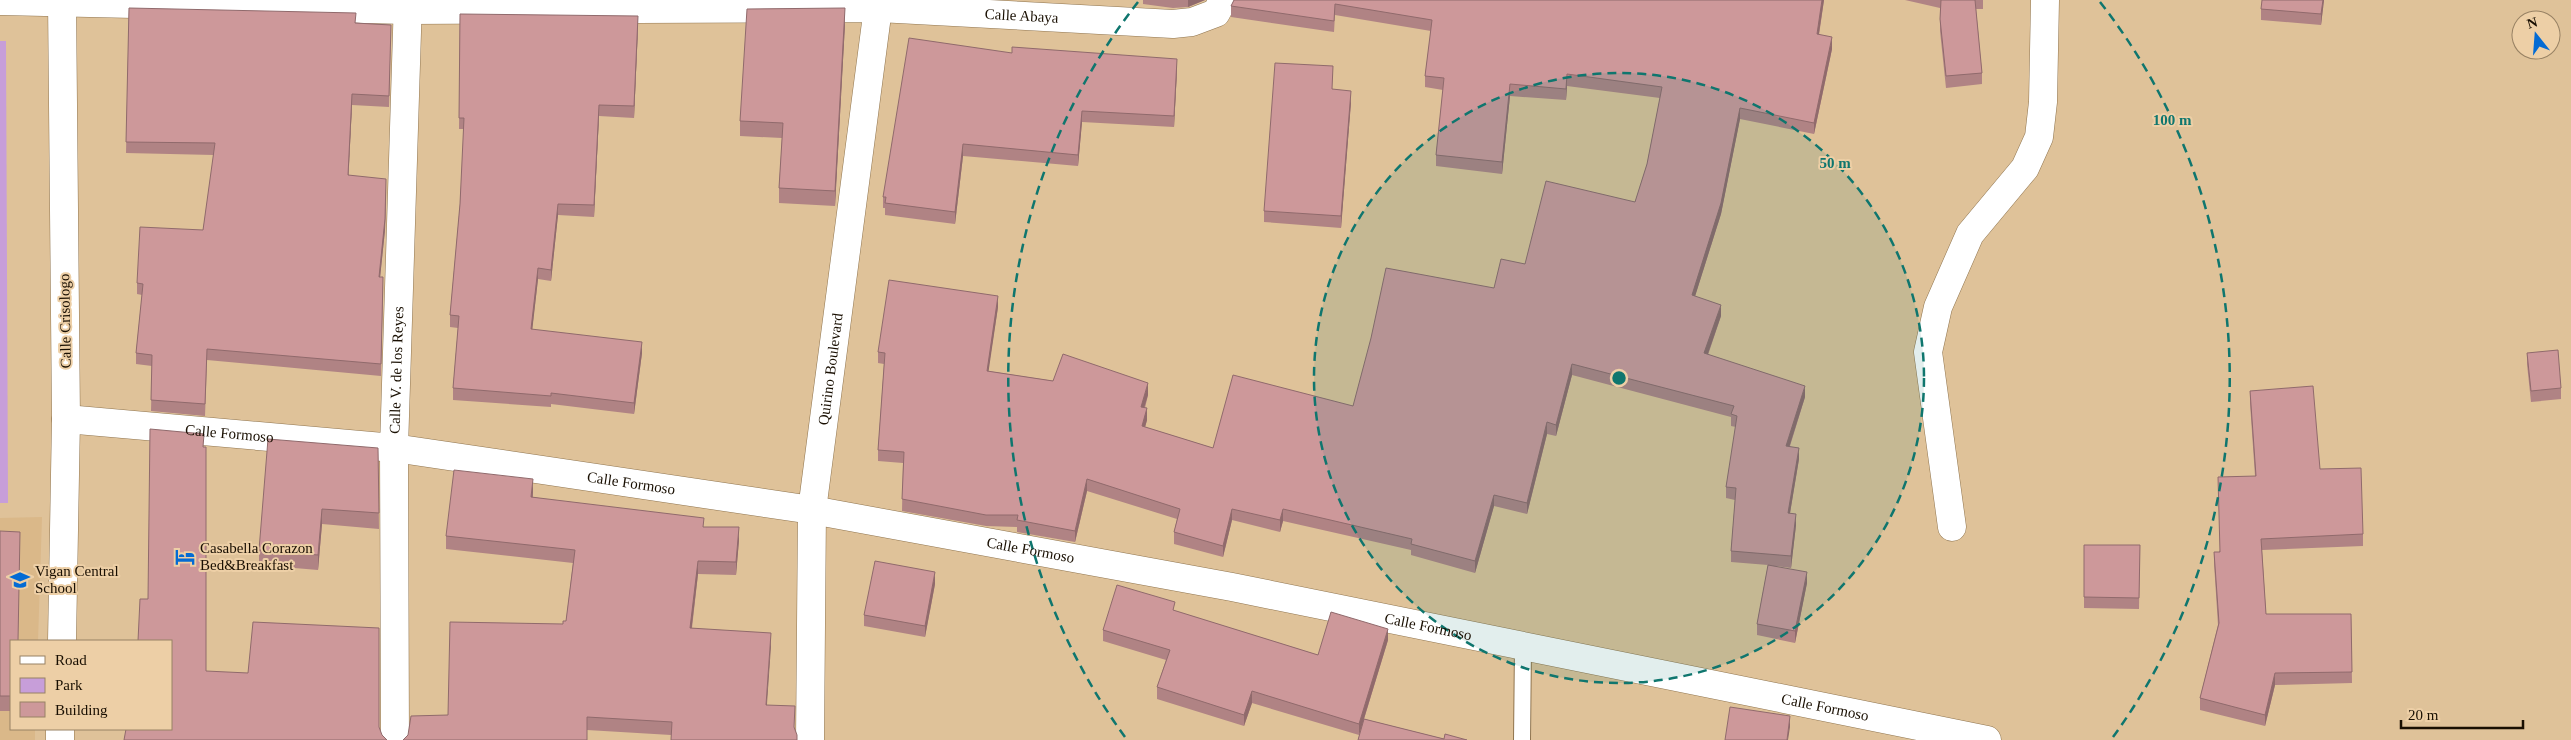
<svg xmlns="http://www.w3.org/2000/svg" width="2571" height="740" font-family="Georgia,serif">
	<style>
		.built { fill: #dab889 }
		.green { fill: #c79ed9 }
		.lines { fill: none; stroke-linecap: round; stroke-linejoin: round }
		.service-casing { stroke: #90754f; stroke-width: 18 }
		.minor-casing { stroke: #90754f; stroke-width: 29 }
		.tertiary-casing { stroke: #90754f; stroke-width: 29 }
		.secondary-casing { stroke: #90754f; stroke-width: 29 }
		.service { stroke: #fff; stroke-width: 16 }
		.minor { stroke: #fff; stroke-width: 28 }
		.tertiary { stroke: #fff; stroke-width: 28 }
		.secondary { stroke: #fff; stroke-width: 28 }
		.wall { fill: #b08384 }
		.shaded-wall { fill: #906a6c }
		.building { fill: #cd989a; stroke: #906a6c }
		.ring { fill: none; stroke: #0f766e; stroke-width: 2.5; stroke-dasharray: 9 6 }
		.labels { text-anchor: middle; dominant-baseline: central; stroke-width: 4; stroke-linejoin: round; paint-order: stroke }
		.street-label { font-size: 15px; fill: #190f02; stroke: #edcfa6 }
		.poi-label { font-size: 15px; fill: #190f02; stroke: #edcfa6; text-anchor: start }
		.centre { fill: #0f766e; stroke: #edcfa6; stroke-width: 2.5 }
		.ring-label { font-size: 15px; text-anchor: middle; font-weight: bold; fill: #0f766e; stroke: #edcfa6; stroke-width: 4; stroke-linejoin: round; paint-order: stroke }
	</style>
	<rect width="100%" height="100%" fill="#dfc299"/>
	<path class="built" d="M42 517 38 641H11V729H35V740H0V518Z"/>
	<path class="green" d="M0 41H6L8 503H0Z"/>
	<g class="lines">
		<defs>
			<path id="service" d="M1522 740 1523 646"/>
			<g id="minor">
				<path id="s1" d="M0 1 407 10 879 8 1173 24 1192 22 1216 13 1223 0"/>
				<path id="s2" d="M66 419 394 448 812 510 1232 587 1987 740"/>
				<path d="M1952 527 1928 352 1938 307 1970 234 2025 168 2039 137 2043 102 2045 0"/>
				<path id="s3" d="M395 740 394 448 408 0"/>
			</g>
			<g id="tertiary">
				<path d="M62 641 66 419 62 0"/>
				<path d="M60 740V729"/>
			</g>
			<g id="secondary">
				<path id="s4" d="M810 740 812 510 879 0"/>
			</g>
		</defs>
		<use href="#service" class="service-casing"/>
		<use href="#minor" class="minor-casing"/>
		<use href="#tertiary" class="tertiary-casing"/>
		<use href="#secondary" class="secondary-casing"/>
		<use href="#service" class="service"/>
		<use href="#minor" class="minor"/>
		<use href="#tertiary" class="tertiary"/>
		<use href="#secondary" class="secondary"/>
	</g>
	<g class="wall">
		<path d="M1143 0H1205L1188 7 1173 8 1143 4Z"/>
		<path d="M1234 0H1824L1819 35 1832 49 1814 134 1740 119 1721 214 1695 296 1721 316 1708 355 1805 397 1790 446 1799 459 1790 513 1796 525 1791 568 1776 566 1807 583 1795 643 1757 635V624L1768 565 1731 562V551L1735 500 1726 498V487L1736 427 1731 426V417L1572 375 1556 436 1547 434 1527 514 1494 506 1475 573 1411 555V550L1283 521 1280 532 1232 520 1223 557 1174 544V532L1177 519 1087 491 1075 542 1017 532V527L986 526 902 511 903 463 878 461V450L884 364 878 363V352L998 307 988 371 1148 395 1145 408 1147 420 1145 427 1213 448 1353 406 1494 288 1525 264 1635 202 1647 164 1660 98 1567 86 1566 100 1510 96 1502 174 1436 166V155L1443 90 1425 87V76L1431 31 1335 15 1334 32 1231 17V6Z"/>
		<path d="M1905 0H1983V9H1976L1982 73V84L1946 88 1940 31V8Z"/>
		<path d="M2324 0 2321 25 2261 20V9Z"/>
		<path d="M129 8 391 25 389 107 352 105 348 175 386 190 385 230 380 277 383 288 381 376 207 360 205 416 151 411 152 366 136 364V353L142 295 137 294V283L203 230 214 155 126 153Z"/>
		<path d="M460 14 638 27 634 118 599 116 594 217 558 215 551 281 538 279 532 330 642 353 634 414 551 404V407L453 400V388L458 328 450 327V315L460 204 464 129H459Z"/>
		<path d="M845 24 835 206 779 203V188L782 138 740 136V121Z"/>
		<path d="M1012 53 1177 70 1174 127 1082 122 1078 166 963 156 955 224 885 215V208H883V197Z"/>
		<path d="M1351 102 1341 228 1264 222V211Z"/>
		<path d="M2527 353 2561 388V399L2531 402 2527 364Z"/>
		<path d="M2250 391 2320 469 2363 534V546L2262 550 2266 614H2351L2352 683 2275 685 2265 726 2200 710V698L2218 625 2214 563V552H2219L2255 476 2250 403Z"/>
		<path d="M378 448 379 529 322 524 318 570 259 565V550Z"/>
		<path d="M533 492V497L704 527 739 540 736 575 698 574 692 628 771 646 671 735 587 730 448 715 563 624 566 621 573 563 446 549V536Z"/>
		<path d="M0 531 11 641V711H0Z"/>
		<path d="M2084 545H2140L2139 609 2084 608Z"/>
		<path d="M935 584 925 637 864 626V615Z"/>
		<path d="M1175 611 1318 655 1388 640 1364 719 1444 739 1467 740H1358L1362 726 1359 735 1252 703 1244 726 1157 699V687L1166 660 1103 641V630Z"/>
	</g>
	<g class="shaded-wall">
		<path d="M1188 0H1205L1188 7Z"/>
		<path d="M1822 0H1824L1817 46V34Z"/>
		<path d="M2323 0H2324L2321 25V14Z"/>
		<path d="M845 8V24L835 206V191Z"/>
		<path d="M638 16V27L634 118V106Z"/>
		<path d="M1832 37V49L1814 134V123Z"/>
		<path d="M1177 59V70L1174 127V116Z"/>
		<path d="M1567 74V86L1566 100V89Z"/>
		<path d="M1510 84V96L1502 174V162Z"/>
		<path d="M1351 91V102L1341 228V216Z"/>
		<path d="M352 94V105L348 186V175Z"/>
		<path d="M599 105V116L594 217V205Z"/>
		<path d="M1740 108V119L1721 214 1692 306V295Z"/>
		<path d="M1082 111V122L1078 166V155Z"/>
		<path d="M963 144V156L955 224V212Z"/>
		<path d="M386 190 385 230 379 288V277Z"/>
		<path d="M558 204V215L551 281V270Z"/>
		<path d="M538 268V279L531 341V329Z"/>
		<path d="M998 296V307L987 382V371Z"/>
		<path d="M1721 305V316L1704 365V353Z"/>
		<path d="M642 342V353L634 414V403Z"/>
		<path d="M1572 364V375L1556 436V425Z"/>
		<path d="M1148 383V395L1141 418V407Z"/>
		<path d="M1805 386V397L1786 457V446Z"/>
		<path d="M1147 408V420L1142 438V426Z"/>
		<path d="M1547 422V434L1527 514V503Z"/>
		<path d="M1799 448V459L1788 525V513Z"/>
		<path d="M533 479V492L531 510V497Z"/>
		<path d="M1087 479V491L1075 542V531Z"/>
		<path d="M1494 495V506L1475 573V561Z"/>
		<path d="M322 509V524L318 570V555Z"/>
		<path d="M1232 509V520L1223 557V546Z"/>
		<path d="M1283 509V521L1280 532V520Z"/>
		<path d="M1796 514V525L1791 568V556Z"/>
		<path d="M739 527V540L736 575V562Z"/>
		<path d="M698 561V574L690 641V628Z"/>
		<path d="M935 572V584L925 637V626Z"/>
		<path d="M1807 572V583L1795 643V631Z"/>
		<path d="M1388 629V640L1359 735V724Z"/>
		<path d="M771 633V646L766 718V705Z"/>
		<path d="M2275 673V685L2265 726V715Z"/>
		<path d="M1252 691V703L1244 726V715Z"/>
		<path d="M1790 716V727L1788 740H1787Z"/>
	</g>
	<g class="building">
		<path d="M1234 0H1822L1817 34 1832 37 1814 123 1740 108 1721 203 1692 295 1721 305 1704 353 1805 386 1786 446 1799 448 1788 513 1796 514 1791 556 1731 551 1736 488 1726 487 1737 416 1731 414 1734 406 1572 364 1556 425 1547 422 1527 503 1494 495 1475 561 1411 544 1412 539 1283 509 1280 520 1232 509 1223 546 1174 532 1180 509 1087 479 1075 531 1017 520 1018 515H986L902 499 904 452 878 450 885 353 878 352 889 280 998 296 987 371 1053 381 1063 354 1148 383 1141 407 1147 408 1142 426 1213 448 1233 375 1353 406 1371 338 1386 268 1494 288 1501 259 1525 264 1546 181 1635 202 1647 164 1662 87 1567 74 1566 89 1510 84 1502 162 1436 155 1444 78 1425 76 1432 20 1335 4 1334 21 1231 6Z"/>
		<path d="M1941 0H1975L1982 73 1946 76 1940 19Z"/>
		<path d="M2262 0H2323L2321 14 2261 9Z"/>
		<path d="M129 8 356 13 355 23 391 25 389 96 352 94 348 175 386 179 385 219 379 277H383L381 364 207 349 205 404 151 400 152 355 136 353 143 284 137 283 140 227 203 230 215 143 126 142Z"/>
		<path d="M845 8 835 191 779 188 783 123 740 121 747 9Z"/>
		<path d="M460 14 638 16 634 106 599 105 594 205 558 204 551 270 538 268 531 329 642 342 634 403 551 393V396L453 388 459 316 450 315 460 204 464 118H459Z"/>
		<path d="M909 38 1012 53V47L1177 59 1174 116 1082 111 1078 155 963 144 955 212 885 203 886 197H883Z"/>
		<path d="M1275 63 1333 66 1332 89 1351 91 1341 216 1264 211Z"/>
		<path d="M2558 350 2561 388 2531 391 2527 353Z"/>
		<path d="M2313 386 2320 469 2361 468 2363 534 2261 539 2266 614H2351L2352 672 2275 673 2265 715 2200 698 2219 623 2214 552H2220L2218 477 2256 476 2250 391Z"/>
		<path d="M150 429 204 434 203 447H206V671L248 673 253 622 379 628V727L382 735 387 740H124L126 729H171V641H138L140 599H148Z"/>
		<path d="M268 439 378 448 379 513 322 509 318 555 259 550Z"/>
		<path d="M454 470 533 479 531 497 704 518 703 527H739L736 562 698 561 690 628 771 633 766 705 795 706 794 727 797 735V740H671L672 722 587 717V740H403L408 735 411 716 448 715 450 622 563 624V621H566L575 550 446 536Z"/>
		<path d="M0 531 20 532 18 641H11V696H0Z"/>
		<path d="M2084 545H2140L2139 598 2084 597Z"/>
		<path d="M875 561 935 572 925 626 864 615Z"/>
		<path d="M1768 565 1807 572 1795 631 1757 624Z"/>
		<path d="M1117 585 1175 602 1173 610 1318 655 1331 612 1388 629 1359 724 1252 691 1244 715 1157 687 1170 650 1103 630Z"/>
		<path d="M1730 707 1790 716 1787 740H1725Z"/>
		<path d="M1364 719 1444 739 1445 734 1467 740H1358Z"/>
	</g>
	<circle cx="1619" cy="378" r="305" fill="#0f766e" fill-opacity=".12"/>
	<g class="ring">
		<circle cx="1619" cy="378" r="305"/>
		<path d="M1125 737A610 610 0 0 1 1138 2M2100 2A610 610 0 0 1 2113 737"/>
	</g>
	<defs>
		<symbol id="hotel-bare" viewBox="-9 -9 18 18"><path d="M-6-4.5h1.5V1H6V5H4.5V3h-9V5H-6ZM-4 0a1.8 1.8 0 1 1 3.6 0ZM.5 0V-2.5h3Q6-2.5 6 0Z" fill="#036bd4" stroke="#edcfa6" stroke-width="2.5" paint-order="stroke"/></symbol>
		<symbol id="school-bare" viewBox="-9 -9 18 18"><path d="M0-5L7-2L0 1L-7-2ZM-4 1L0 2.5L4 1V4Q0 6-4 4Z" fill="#036bd4" stroke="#edcfa6" stroke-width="2.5" paint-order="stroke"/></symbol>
	</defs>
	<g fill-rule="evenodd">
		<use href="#hotel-bare" x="171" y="543" width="28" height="28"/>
		<use href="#school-bare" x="6" y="566" width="28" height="28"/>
	</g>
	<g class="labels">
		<g class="street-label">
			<text stroke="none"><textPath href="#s1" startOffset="1022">Calle Abaya</textPath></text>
			<text transform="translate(65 321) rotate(-91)">Calle Crisologo</text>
			<text stroke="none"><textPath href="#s4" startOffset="372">Quirino Boulevard</textPath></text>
			<text stroke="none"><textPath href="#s3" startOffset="370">Calle V. de los Reyes</textPath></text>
			<text stroke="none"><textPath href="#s2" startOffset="164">Calle Formoso</textPath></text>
			<text stroke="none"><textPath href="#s2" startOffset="569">Calle Formoso</textPath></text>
			<text stroke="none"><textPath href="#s2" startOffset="974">Calle Formoso</textPath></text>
			<text stroke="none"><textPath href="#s2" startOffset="1379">Calle Formoso</textPath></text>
			<text stroke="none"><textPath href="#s2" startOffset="1784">Calle Formoso</textPath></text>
		</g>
		<g class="poi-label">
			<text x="200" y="548">Casabella Corazon<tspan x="200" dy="17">Bed&amp;Breakfast</tspan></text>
			<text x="35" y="571">Vigan Central<tspan x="35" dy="17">School</tspan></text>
		</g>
	</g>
	<circle cx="1619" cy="378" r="8" class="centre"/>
	<g class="ring-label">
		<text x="2172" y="125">100 m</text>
		<text x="1835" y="168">50 m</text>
	</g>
	<rect x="10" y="640" width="162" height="90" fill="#edcfa6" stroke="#988264"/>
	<rect x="20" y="656" width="25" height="8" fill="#ffffff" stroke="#988264"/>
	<text x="55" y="665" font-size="15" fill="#190f02">Road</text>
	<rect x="20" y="678" width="25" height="15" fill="#c79ed9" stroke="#988264"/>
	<text x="55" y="690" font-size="15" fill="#190f02">Park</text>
	<rect x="20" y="702" width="25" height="15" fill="#cd989a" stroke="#988264"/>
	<text x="55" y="715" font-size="15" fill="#190f02">Building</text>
	<g transform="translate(2536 35) rotate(343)"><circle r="24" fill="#edcfa6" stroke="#988264"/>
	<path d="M0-4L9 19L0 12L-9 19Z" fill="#036bd4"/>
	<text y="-8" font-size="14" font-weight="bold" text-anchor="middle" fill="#190f02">N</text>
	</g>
	<path d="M2401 720v8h122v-8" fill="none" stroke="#190f02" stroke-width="2.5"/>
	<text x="2408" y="720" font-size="15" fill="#190f02" stroke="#edcfa6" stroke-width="4" paint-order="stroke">20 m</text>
</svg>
